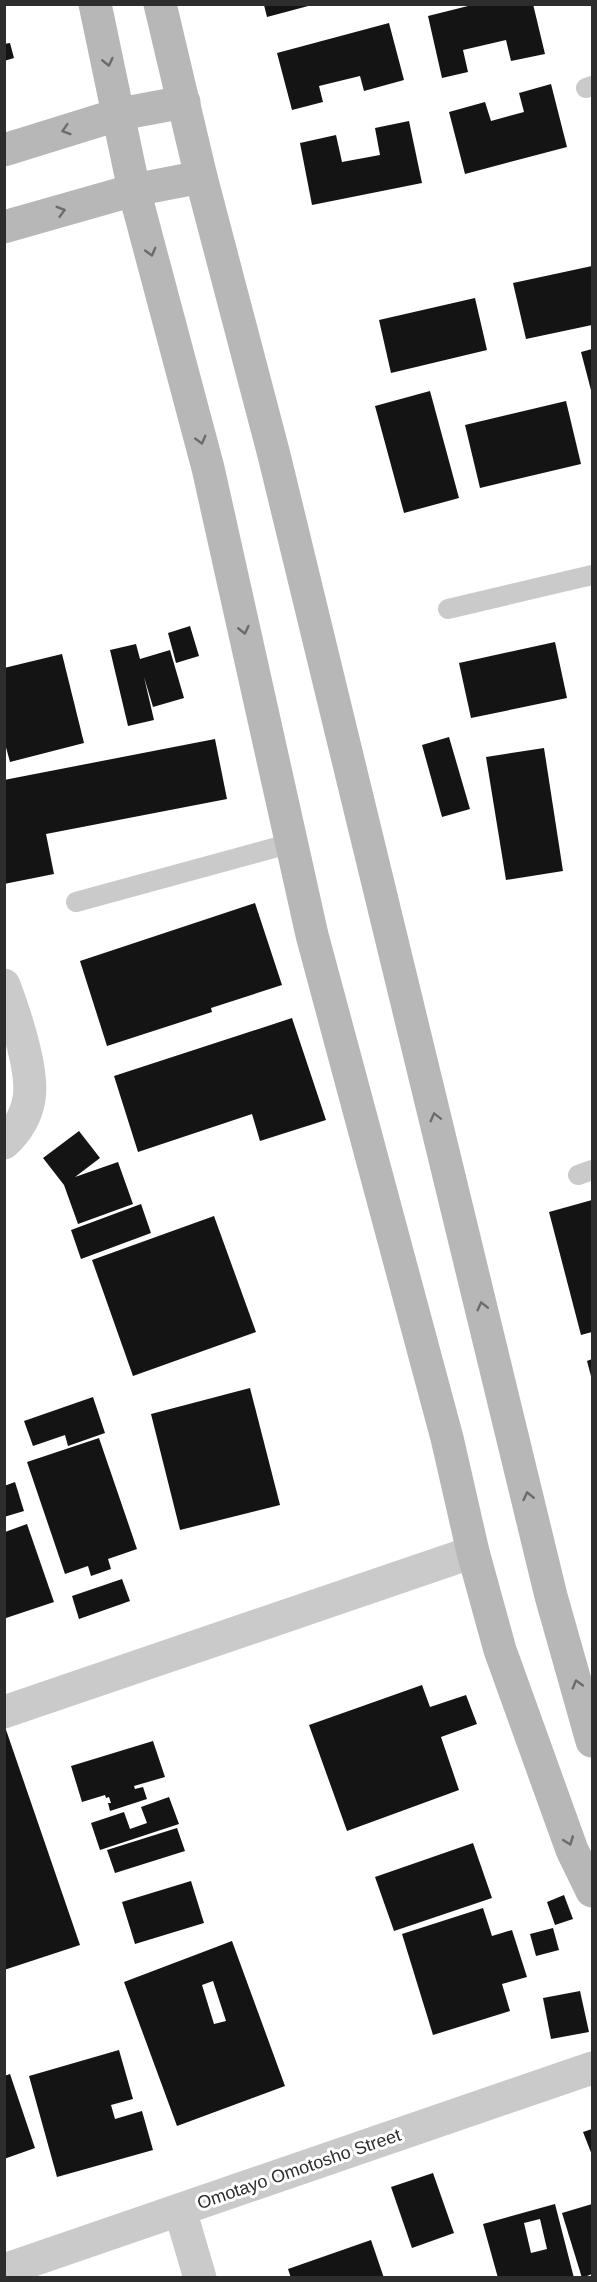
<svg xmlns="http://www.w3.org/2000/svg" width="597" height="2282" font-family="Arial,sans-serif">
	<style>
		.building { fill: #141414; fill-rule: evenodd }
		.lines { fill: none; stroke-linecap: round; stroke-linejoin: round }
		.lane { stroke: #cacaca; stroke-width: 20 }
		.street { stroke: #cacaca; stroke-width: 33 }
		.secondary { stroke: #b7b7b7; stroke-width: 33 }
		.oneway { stroke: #6b6b6b }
		.labels { text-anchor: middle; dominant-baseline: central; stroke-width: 6; stroke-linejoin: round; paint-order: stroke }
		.street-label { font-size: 18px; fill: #2d2d2d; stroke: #fff }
	</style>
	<rect width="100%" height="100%" fill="#fff"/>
	<g class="building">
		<path d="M476 4H533L545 54 511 61 506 40 463 50 468 72 442 78 428 16Z"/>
		<path d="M264 5H312L267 17Z"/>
		<path d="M389 23 404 80 364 91 360 76 319 86 323 102 292 110 277 53Z"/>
		<path d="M10 43 14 58 4 61V44Z"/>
		<path d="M551 84 567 147 465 174 449 112 485 102 491 121 524 112 519 93Z"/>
		<path d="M409 121 422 183 312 205 300 143 336 135 342 162 380 155 375 128Z"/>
		<path d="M592 266V325L526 339 513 283Z"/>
		<path d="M475 298 487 350 391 373 379 320Z"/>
		<path d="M592 349V394L581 352Z"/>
		<path d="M430 391 459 498 404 513 375 406Z"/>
		<path d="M566 401 581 464 480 488 465 425Z"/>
		<path d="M190 626 199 656 176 663 168 633Z"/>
		<path d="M555 642 567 698 471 718 459 663Z"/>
		<path d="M136 644 140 659 170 650 184 698 153 707 144 677 154 720 128 726 110 650Z"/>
		<path d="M62 654 84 743 10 762 4 740V668Z"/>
		<path d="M449 737 470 809 442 817 422 745Z"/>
		<path d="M215 739 227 799 46 834 54 874 4 884V780Z"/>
		<path d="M544 748 563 871 506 880 486 757Z"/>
		<path d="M255 903 282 985 211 1008 212 1012 107 1046 80 961Z"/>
		<path d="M292 1018 326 1120 260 1141 252 1114 138 1152 114 1076Z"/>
		<path d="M79 1131 100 1158 75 1177 118 1162 133 1204 78 1224 64 1185 43 1158Z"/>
		<path d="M592 1200V1332L581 1335 549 1212Z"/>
		<path d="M141 1204 151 1233 81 1259 71 1230Z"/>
		<path d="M214 1216 256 1332 133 1376 92 1260Z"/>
		<path d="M592 1359V1380L587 1361Z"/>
		<path d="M250 1388 280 1505 180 1530 151 1414Z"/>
		<path d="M93 1397 105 1433 68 1446 65 1435 33 1446 24 1421Z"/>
		<path d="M99 1438 137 1549 108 1559 111 1569 91 1576 88 1566 65 1574 27 1462Z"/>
		<path d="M15 1482 24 1511 4 1517V1486Z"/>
		<path d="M27 1524 54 1602 6 1618 5 1532Z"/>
		<path d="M122 1579 130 1601 79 1619 72 1596Z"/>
		<path d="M422 1685 430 1707 466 1695 477 1724 441 1737 459 1790 347 1831 309 1725Z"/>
		<path d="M4 1724 80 1945 4 1970Z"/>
		<path d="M153 1741 165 1777 134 1786 135 1789 143 1787 147 1799 110 1811 108 1803H111L109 1797 106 1798 105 1795 82 1802 71 1766Z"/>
		<path d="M169 1797 179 1824 100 1850 91 1823 124 1812 130 1829 147 1823 141 1807Z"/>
		<path d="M177 1828 185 1851 115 1873 107 1850Z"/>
		<path d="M473 1843 492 1898 394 1931 375 1877Z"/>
		<path d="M191 1881 204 1923 135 1944 122 1902Z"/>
		<path d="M564 1895 573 1919 555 1925 547 1902Z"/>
		<path d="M483 1908 492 1936 512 1930 527 1977 502 1984 510 2011 433 2035 402 1934Z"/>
		<path d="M553 1928 559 1950 536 1956 530 1934Z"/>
		<path d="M232 1941 285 2086 177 2126 124 1982ZM213 1981 226 2021 214 2024 202 1985Z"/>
		<path d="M580 1991 589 2032 551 2039 543 1998Z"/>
		<path d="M119 2050 133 2099 111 2105 115 2119 142 2111 153 2150 57 2177 29 2076Z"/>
		<path d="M10 2074 35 2148 4 2159V2076Z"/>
		<path d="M592 2129V2155L583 2132Z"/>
		<path d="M433 2173 454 2233 412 2248 391 2187Z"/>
		<path d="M555 2204 574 2278H498L483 2224ZM540 2219 547 2249 531 2253 524 2223Z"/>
		<path d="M592 2204V2274L582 2278 562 2213Z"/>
		<path d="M371 2240 384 2278H291L288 2269Z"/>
	</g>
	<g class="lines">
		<g class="lane">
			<path d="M586 88 592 86"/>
			<path d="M448 609 592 575"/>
			<path d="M76 902 292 843"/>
			<path d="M578 1175 592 1170"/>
		</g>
		<g class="street">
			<path d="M4 985C14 1012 34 1071 29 1099 26 1117 17 1131 4 1143"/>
			<path d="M4 1712 473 1552"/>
			<path d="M180 2210 200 2278"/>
			<path d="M4 2270 592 2068"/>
		</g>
		<g class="secondary">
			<path d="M95 4 134 190 208 468 312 935 447 1438 473 1552 500 1650 572 1850 592 1891"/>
			<path d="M160 4 201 177 274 455 551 1596 592 1741"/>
			<path d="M4 150 120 114 184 102"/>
			<path d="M4 227 134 190 201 177"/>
		</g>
	</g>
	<defs><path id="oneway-chevron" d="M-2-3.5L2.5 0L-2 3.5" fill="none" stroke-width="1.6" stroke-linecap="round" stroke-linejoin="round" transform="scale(1.5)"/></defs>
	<g class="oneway">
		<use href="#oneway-chevron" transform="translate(108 62) rotate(77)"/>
		<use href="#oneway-chevron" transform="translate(66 130) rotate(163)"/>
		<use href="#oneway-chevron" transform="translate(61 211) rotate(-16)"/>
		<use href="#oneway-chevron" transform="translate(151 252) rotate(75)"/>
		<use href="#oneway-chevron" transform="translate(201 440) rotate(75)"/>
		<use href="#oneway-chevron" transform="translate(244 630) rotate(77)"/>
		<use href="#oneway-chevron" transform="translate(435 1117) rotate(-104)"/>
		<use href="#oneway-chevron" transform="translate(482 1306) rotate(-104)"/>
		<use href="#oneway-chevron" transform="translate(528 1496) rotate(-103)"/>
		<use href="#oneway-chevron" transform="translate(577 1684) rotate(-106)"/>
		<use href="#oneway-chevron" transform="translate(569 1841) rotate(69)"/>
	</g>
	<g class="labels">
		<g class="street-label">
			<text transform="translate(299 2169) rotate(-19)">Omotayo Omotosho Street</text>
		</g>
	</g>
	<rect width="597" height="2282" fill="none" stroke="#2d2d2d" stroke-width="12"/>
</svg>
